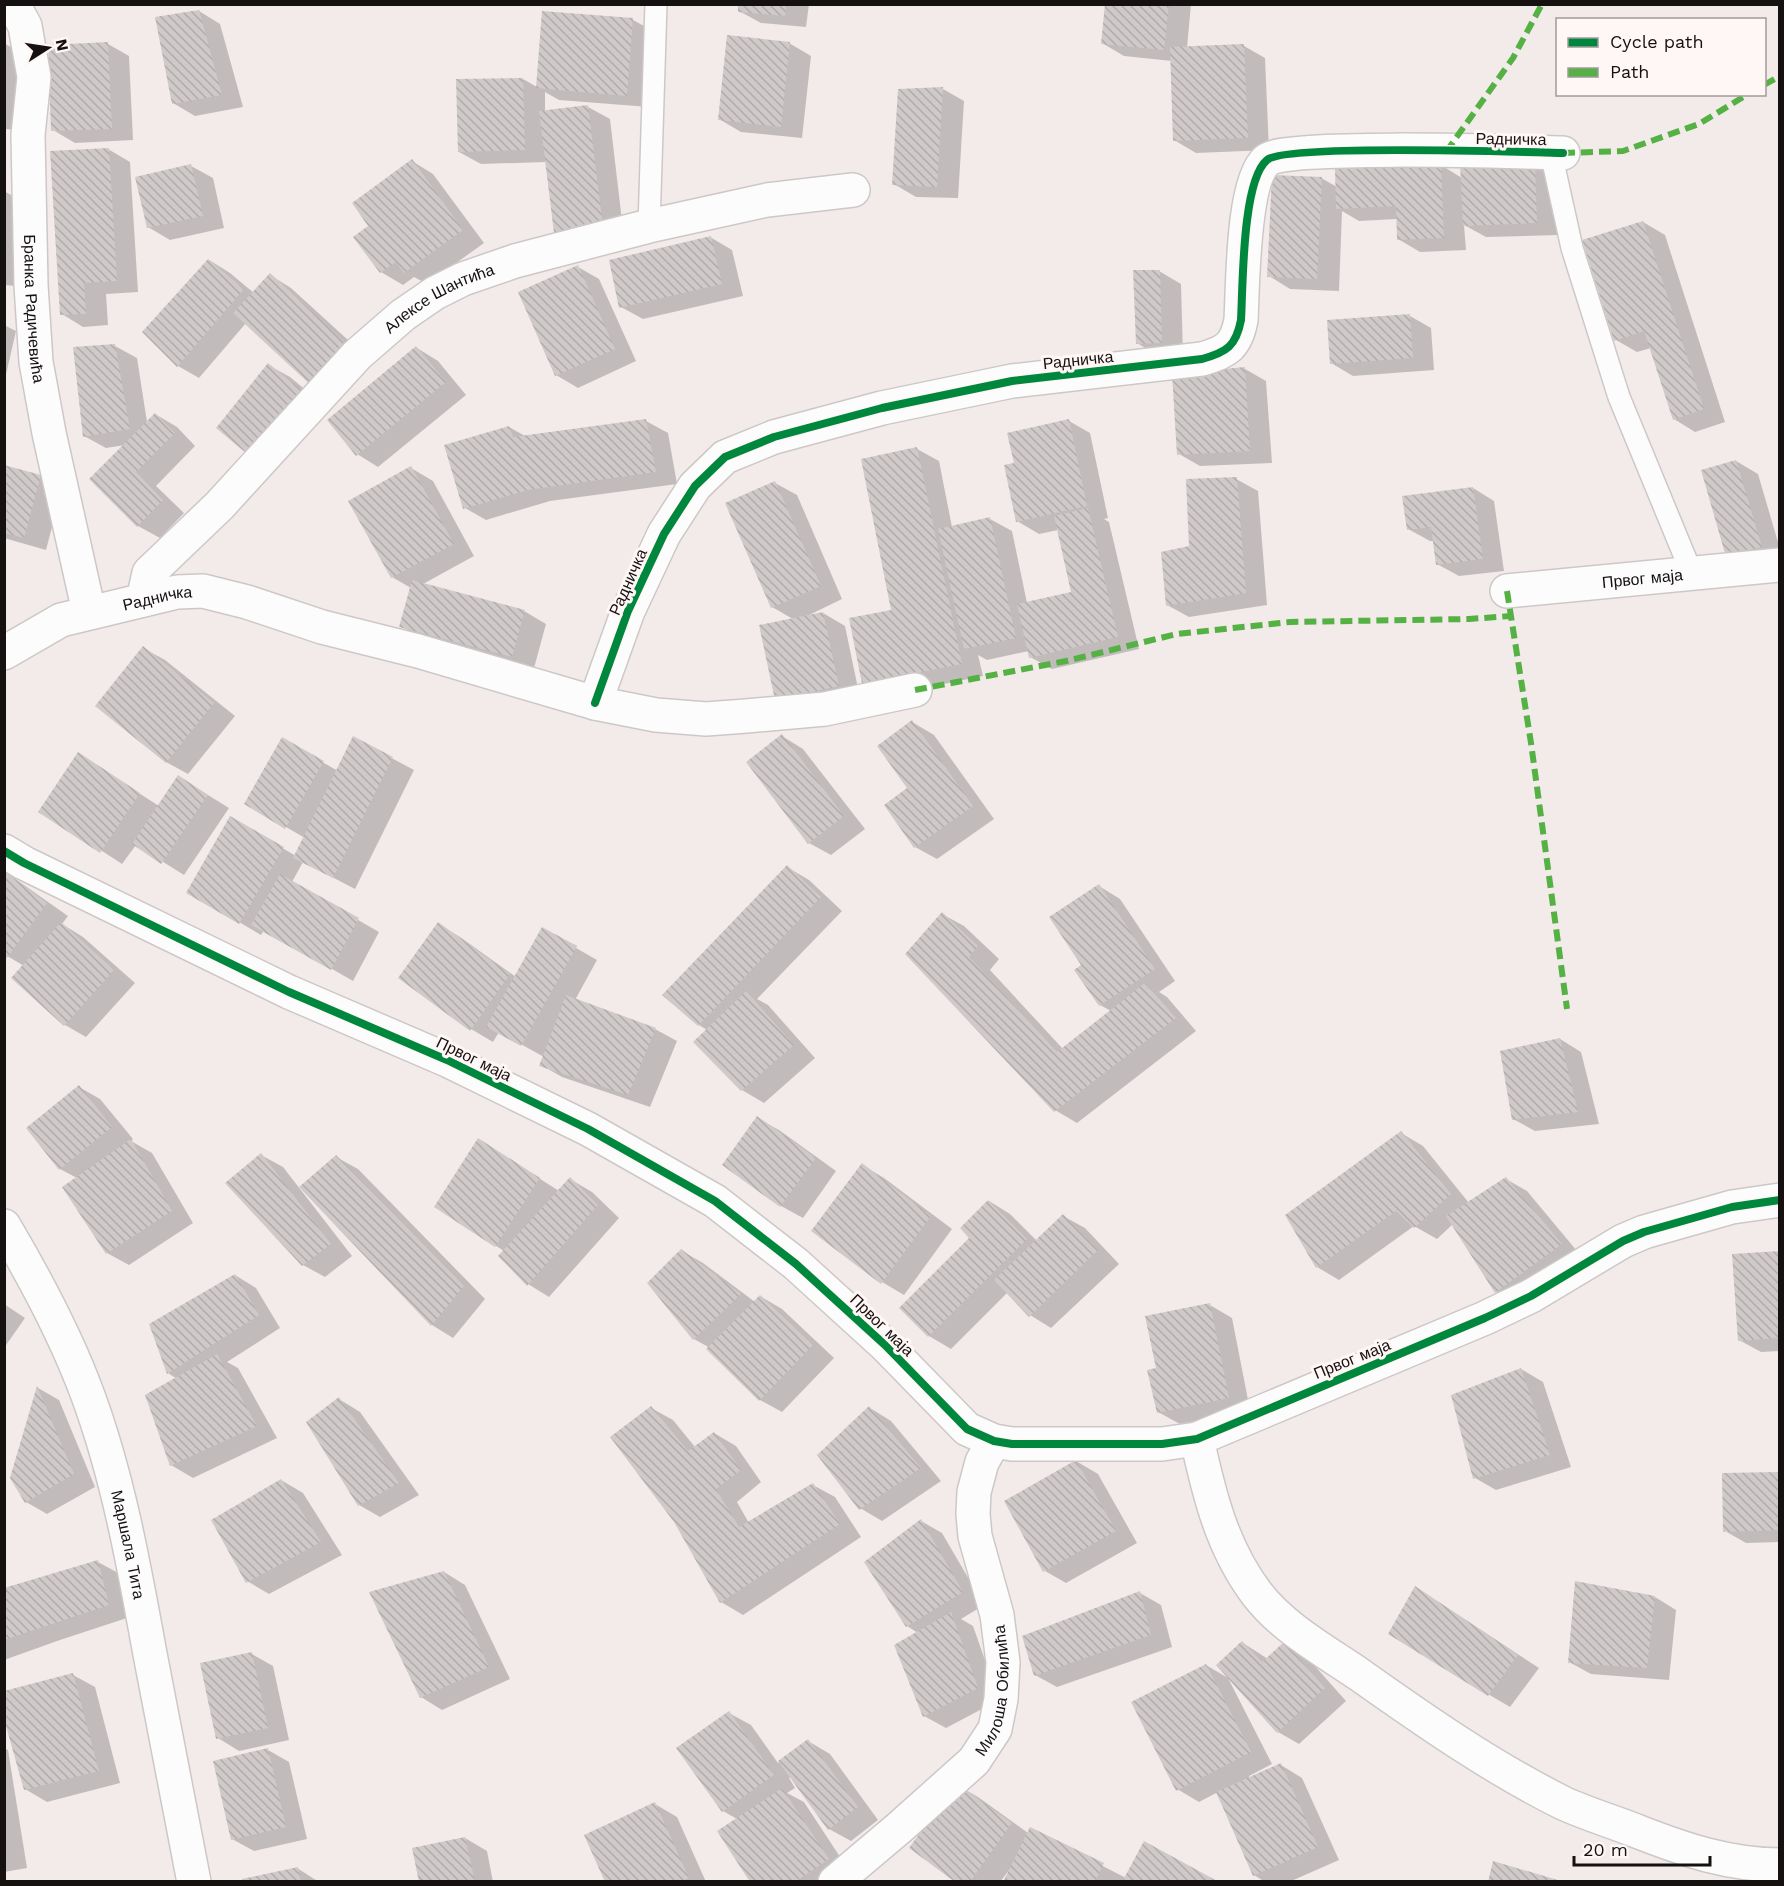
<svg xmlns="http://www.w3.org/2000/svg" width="1784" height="1886" font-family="'Work Sans',sans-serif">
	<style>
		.shadow { fill: #0003 }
		.building { fill: url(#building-back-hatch) }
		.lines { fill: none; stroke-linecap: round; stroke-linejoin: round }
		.lane-casing { stroke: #cdc8c7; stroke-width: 24 }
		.street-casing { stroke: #cdc8c7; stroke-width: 36 }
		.secondary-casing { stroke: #cdc8c7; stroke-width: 36 }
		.lane { stroke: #fdfcfc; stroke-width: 21 }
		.street { stroke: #fdfcfc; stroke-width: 33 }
		.secondary { stroke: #fdfcfc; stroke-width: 33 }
		.quiet { stroke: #55b144; stroke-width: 6; stroke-dasharray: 12 6; stroke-linecap: butt }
		.cycleway-casing { stroke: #fff7f6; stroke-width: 11 }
		.cycleway { stroke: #00873e; stroke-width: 8 }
		.labels { text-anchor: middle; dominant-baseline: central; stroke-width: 6; stroke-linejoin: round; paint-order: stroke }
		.street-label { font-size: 16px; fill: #161111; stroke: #fff7f6 }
	</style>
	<defs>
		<pattern id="building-back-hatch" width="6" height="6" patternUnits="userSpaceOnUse" patternTransform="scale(1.5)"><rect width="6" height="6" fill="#cfc9c9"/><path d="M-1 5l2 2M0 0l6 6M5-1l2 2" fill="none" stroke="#b1acac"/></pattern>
	</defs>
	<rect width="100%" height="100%" fill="#f2ebea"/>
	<g class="shadow">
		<path d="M740 4H809L806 27 761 23 739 11Z"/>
		<path d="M1106 4H1191L1187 48 1244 46 1265 58 1269 150 1196 153 1174 140 1172 61 1124 56 1102 43Z"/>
		<path d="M199 11 220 24 243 107 195 116 173 103Z"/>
		<path d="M544 12 633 20 655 32 649 107 559 100 545 92V112L588 107 610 119 624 238 577 244 555 232 547 162 481 164 459 152 523 79 537 87Z"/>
		<path d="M4 43 24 55 20 130 4 129Z"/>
		<path d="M789 43 811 56 802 138 741 132 719 119Z"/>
		<path d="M108 44 129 56 133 140 75 143 53 130Z"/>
		<path d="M943 89 964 101 958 198 916 197 894 184Z"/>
		<path d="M108 149 130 162 138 292 106 294 108 325 83 327 62 314Z"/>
		<path d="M412 161 433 174 484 243 427 284 414 277 403 285 381 272 370 227Z"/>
		<path d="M1535 162 1556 175 1559 235 1486 237 1464 225 1466 250 1420 252 1398 239 1397 219 1359 221 1342 211 1339 291 1290 289 1269 276 1321 178 1337 187 1441 165 1462 178Z"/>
		<path d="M191 166 213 178 224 228 170 240 148 227Z"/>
		<path d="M4 191 20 200 17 286 4 285Z"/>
		<path d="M1643 222 1665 235 1725 422 1695 432 1674 419 1651 348 1637 352 1616 340Z"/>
		<path d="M710 237 732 250 743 296 643 319 621 307Z"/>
		<path d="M209 260 230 273 254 293 270 275 291 288 371 361 246 323 199 378 178 366Z"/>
		<path d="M578 267 599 279 636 361 578 388 556 375Z"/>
		<path d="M1159 271 1181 284 1183 355 1159 356 1137 343Z"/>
		<path d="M1410 316 1431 328 1434 370 1353 376 1331 363Z"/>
		<path d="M4 325 16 331 5 379H4Z"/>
		<path d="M115 346 137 358 147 422 155 414 177 427 195 446 156 486 184 513 160 538 138 526 125 445 106 448 84 436Z"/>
		<path d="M417 348 438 361 466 395 378 467 357 454Z"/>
		<path d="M268 365 290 377 325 406 253 456Z"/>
		<path d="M1245 369 1266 381 1272 463 1200 466 1179 454Z"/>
		<path d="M646 421 668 433 677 484 550 501 486 520 465 508 509 427 525 436Z"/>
		<path d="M1069 421 1090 433 1108 518 1104 519 1109 522 1139 649 1052 669 1030 657 1029 651 987 660 978 655 983 676 885 696 863 683 893 611 917 449 939 461 952 527 990 519 1012 531 1027 603 1073 593 1058 530 1039 534 1017 521Z"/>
		<path d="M1736 461 1758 474 1780 549V560L1727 556Z"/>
		<path d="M4 466 41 476 62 489 46 550 4 538Z"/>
		<path d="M411 468 433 481 474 556 423 584 524 611 546 624 534 668 422 638 401 626 411 588 392 577Z"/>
		<path d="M1236 479 1258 491 1267 605 1189 617 1167 605 1191 547Z"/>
		<path d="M775 483 797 495 842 599 803 618 823 613 845 626 860 698 798 711 793 619 772 607Z"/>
		<path d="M1473 488 1494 501 1504 571 1459 576 1437 564 1434 541H1430L1408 529Z"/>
		<path d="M143 648 165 660 235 716 188 774 166 762Z"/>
		<path d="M912 722 934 735 994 819 937 859 915 847 909 789Z"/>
		<path d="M782 736 803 749 865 829 831 855 809 843Z"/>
		<path d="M354 738 414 770 355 889 303 862 292 882 379 932 353 981 264 930 261 935 188 892 231 818 296 856 305 838 246 804 282 739 338 771Z"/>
		<path d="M78 754 159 806 179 777 229 808 184 875 136 845 122 864 41 811Z"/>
		<path d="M787 867 809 880 842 911 757 999 768 1005 815 1058 764 1103 742 1090 707 1030 699 1025Z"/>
		<path d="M4 871 68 916 62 924 83 937 135 983 86 1037 65 1025 24 966 4 954Z"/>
		<path d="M1099 886 1120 899 1175 981 1159 992 1167 997 1196 1031 1077 1123 1055 1110 942 914 964 926 999 959 990 970 1063 1049 1111 1011 1100 1005 1083 966Z"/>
		<path d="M438 924 460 937 516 977 543 929 597 960 575 1000 655 1029 677 1041 650 1107 562 1077 541 1065 544 1057 499 1032 493 1042 471 1029Z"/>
		<path d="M1560 1039 1581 1052 1599 1124 1535 1131 1513 1119Z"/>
		<path d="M79 1087 100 1099 133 1139 131 1141 152 1153 193 1223 129 1265 107 1253 77 1178 60 1169Z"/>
		<path d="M757 1118 779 1130 836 1171 803 1218 781 1206 724 1164Z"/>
		<path d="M1401 1133 1423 1146 1469 1203 1506 1179 1527 1191 1582 1257 1518 1304 1496 1292 1453 1224 1437 1239 1414 1226 1339 1280 1317 1267Z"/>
		<path d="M500 1153 559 1191 570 1179 592 1192 619 1218 549 1297 528 1284 504 1251 436 1207Z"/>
		<path d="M261 1155 283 1167 352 1256 325 1277 303 1265Z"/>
		<path d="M336 1157 358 1169 485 1299 453 1338 432 1325Z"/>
		<path d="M862 1165 884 1178 952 1229 904 1295 882 1282 813 1231Z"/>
		<path d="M989 1201 1010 1214 1037 1241 1063 1216 1085 1228 1119 1264 1051 1328 1030 1315 1008 1292 951 1349 929 1336 901 1308 971 1238Z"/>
		<path d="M682 1251 703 1263 755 1302 760 1296 782 1309 834 1358 782 1412 760 1400 709 1349 710 1348 694 1339Z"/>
		<path d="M1780 1253V1351L1761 1352 1739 1340Z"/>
		<path d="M235 1275 256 1288 280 1328 227 1362 238 1368 277 1438 193 1478 171 1465 177 1379 168 1373Z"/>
		<path d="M4 1304 25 1318 4 1348Z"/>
		<path d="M1210 1305 1232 1318 1250 1410 1180 1424 1158 1412Z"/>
		<path d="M1521 1369 1543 1382 1571 1467 1496 1490 1475 1478Z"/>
		<path d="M38 1388 59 1400 95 1487 47 1514 26 1502 12 1478Z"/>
		<path d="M339 1399 360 1412 419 1495 380 1517 359 1505Z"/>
		<path d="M651 1408 673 1420 695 1447 714 1433 736 1446 761 1482 737 1502 749 1523 813 1485 835 1497 861 1537 743 1615 721 1602 675 1521Z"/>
		<path d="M870 1408 891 1421 941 1481 882 1521 860 1508Z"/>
		<path d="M1076 1461 1098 1474 1137 1543 1066 1583 1045 1571Z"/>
		<path d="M1780 1474V1542L1746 1543 1725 1531Z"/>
		<path d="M281 1480 303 1493 342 1555 269 1594 247 1581Z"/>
		<path d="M921 1521 942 1533 984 1605 961 1619 973 1626 999 1700 946 1728 924 1716 918 1633 907 1626 866 1563Z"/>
		<path d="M98 1562 120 1574 130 1617 60 1640 4 1660V1590Z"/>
		<path d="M444 1572 465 1585 510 1679 442 1710 421 1697Z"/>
		<path d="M1140 1593 1161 1605 1172 1647 1057 1687 1035 1675Z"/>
		<path d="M1655 1597 1676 1610 1669 1680 1591 1674 1569 1662Z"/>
		<path d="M1437 1601 1539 1668 1510 1707 1488 1694Z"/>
		<path d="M1243 1643 1268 1659 1285 1644 1306 1656 1346 1701 1299 1744 1278 1732Z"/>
		<path d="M252 1654 273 1666 289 1740 239 1751 218 1738Z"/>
		<path d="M1206 1665 1228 1678 1272 1764 1249 1776 1250 1779 1281 1765 1302 1778 1339 1860 1289 1882H1265L1254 1875 1218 1792 1199 1802 1177 1789Z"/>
		<path d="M73 1675 95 1687 120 1783 47 1802 25 1789Z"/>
		<path d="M729 1713 751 1725 778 1763 808 1741 830 1754 878 1820 851 1841 829 1829 791 1777 789 1778 795 1788 787 1793 804 1802 850 1872 835 1882H751L737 1819 723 1811Z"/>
		<path d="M4 1748 8 1750 27 1868 4 1872Z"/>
		<path d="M268 1750 289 1762 307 1839 254 1851 232 1839Z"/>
		<path d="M957 1785 978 1797 1028 1833 1031 1829 1126 1878 1216 1882H1005L1010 1871 1009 1870 1000 1882H958Z"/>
		<path d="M655 1804 677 1817 706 1882H607Z"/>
		<path d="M465 1838 487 1851 493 1882H420Z"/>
		<path d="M297 1868 319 1882H244Z"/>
	</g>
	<g class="building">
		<path d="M738 4H786L785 16 738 12Z"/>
		<path d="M1105 4H1169L1164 50 1101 44Z"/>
		<path d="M199 10 222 95 172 104 155 17Z"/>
		<path d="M542 11 633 18 627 96 536 88Z"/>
		<path d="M727 35 790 42 781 127 718 120Z"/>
		<path d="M108 42 112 129 51 131 48 45Z"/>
		<path d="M1244 44 1248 138 1173 141 1170 47Z"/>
		<path d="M523 78 525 150 458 152 456 79Z"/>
		<path d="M943 87 937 187 892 185 898 89Z"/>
		<path d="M588 105 603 227 554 233 539 111Z"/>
		<path d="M109 148 117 281 84 283 86 314 60 315 50 151Z"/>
		<path d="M412 159 463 230 404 273 396 262 380 273 353 237 368 226 352 203Z"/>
		<path d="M1535 161 1537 223 1463 226 1460 163Z"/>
		<path d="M191 164 203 216 147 228 135 177Z"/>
		<path d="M1441 164 1444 238 1397 240 1396 206 1336 209 1335 169Z"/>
		<path d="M1272 175 1322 177 1317 279 1267 277Z"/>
		<path d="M1643 221 1704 409 1673 420 1644 331 1614 341 1582 240Z"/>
		<path d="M711 236 722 284 619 308 609 260Z"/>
		<path d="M208 259 244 289 177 367 142 332Z"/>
		<path d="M578 265 615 349 555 376 518 292Z"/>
		<path d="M1133 270H1160L1162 343 1136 344Z"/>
		<path d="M270 273 351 348 314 388 233 313Z"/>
		<path d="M1410 314 1413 358 1330 364 1327 320Z"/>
		<path d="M115 344 130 429 83 437 73 347Z"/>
		<path d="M416 346 446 382 356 456 327 420Z"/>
		<path d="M268 363 304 392 252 458 216 428Z"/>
		<path d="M1245 367 1250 451 1177 455 1172 374Z"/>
		<path d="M155 413 175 433 136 472 163 500 137 527 89 479Z"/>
		<path d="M646 419 656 472 528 490 463 509 444 445 509 426 513 437Z"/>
		<path d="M1069 419 1087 506 1016 522 1004 465 1014 463 1007 433Z"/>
		<path d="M917 447 962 664 862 684 849 618 891 610 861 459Z"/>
		<path d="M1736 460 1762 547 1726 557 1701 470Z"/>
		<path d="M4 465 41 475 24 538 4 533Z"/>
		<path d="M411 466 454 544 391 578 348 501Z"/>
		<path d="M1237 477 1246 593 1166 606 1161 552 1189 546 1186 479Z"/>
		<path d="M775 481 821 586 771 608 725 503Z"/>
		<path d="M1473 487 1483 559 1436 565 1431 527 1407 530 1402 496Z"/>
		<path d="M1088 508 1118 637 1029 658 1017 604 1071 592 1054 516Z"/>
		<path d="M990 517 1016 638 964 649 938 529Z"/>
		<path d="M412 580 525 610 512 657 399 627Z"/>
		<path d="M823 612 839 686 775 700 759 625Z"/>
		<path d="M143 646 214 703 166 763 95 706Z"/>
		<path d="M912 720 973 806 914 848 884 805 907 788 877 746Z"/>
		<path d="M782 734 844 816 808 844 746 762Z"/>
		<path d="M353 736 393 757 333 878 293 858Z"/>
		<path d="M282 737 324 761 285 829 244 804Z"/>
		<path d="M78 752 140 793 100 853 38 812Z"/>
		<path d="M178 775 208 795 161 864 132 844Z"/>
		<path d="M230 816 284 847 239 924 186 893Z"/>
		<path d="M787 865 821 897 698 1026 662 995Z"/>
		<path d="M5 872 47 903 7 958 5 956Z"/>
		<path d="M280 874 359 918 331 970 251 925Z"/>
		<path d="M1099 884 1155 969 1099 1006 1074 970 1081 965 1049 917Z"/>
		<path d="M942 912 978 946 969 957 1057 1052 1145 983 1176 1018 1054 1112 905 954Z"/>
		<path d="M61 922 114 970 64 1026 11 978Z"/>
		<path d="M438 922 510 974 470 1031 398 978Z"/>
		<path d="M542 927 577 946 521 1046 486 1027Z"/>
		<path d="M746 991 794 1045 741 1091 693 1042Z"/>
		<path d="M566 995 656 1028 628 1095 539 1066Z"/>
		<path d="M1560 1038 1578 1112 1512 1120 1500 1051Z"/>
		<path d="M79 1085 112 1127 59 1170 26 1128Z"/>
		<path d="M757 1116 816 1158 780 1207 722 1165Z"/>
		<path d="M1401 1131 1451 1194 1414 1228 1396 1211 1316 1268 1285 1215Z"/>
		<path d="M478 1138 540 1178 495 1247 434 1207Z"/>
		<path d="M131 1139 172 1211 106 1254 62 1187Z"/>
		<path d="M261 1153 331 1244 302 1266 225 1183Z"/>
		<path d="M336 1155 464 1286 431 1326 299 1187Z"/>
		<path d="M862 1163 931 1216 881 1284 811 1231Z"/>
		<path d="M570 1177 598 1205 527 1286 498 1256Z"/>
		<path d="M1506 1177 1562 1244 1495 1293 1446 1216Z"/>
		<path d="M988 1200 1027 1239 928 1337 899 1308 969 1238 960 1228Z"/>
		<path d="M1063 1214 1098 1250 1029 1317 994 1280Z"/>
		<path d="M681 1249 741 1294 693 1340 647 1283Z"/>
		<path d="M1780 1251V1338L1738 1341 1732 1254Z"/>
		<path d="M235 1274 259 1315 167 1374 149 1324Z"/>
		<path d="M760 1295 813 1345 759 1401 706 1349Z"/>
		<path d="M1210 1303 1229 1398 1157 1413 1147 1370 1156 1368 1145 1316Z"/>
		<path d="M217 1354 257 1426 170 1466 145 1395Z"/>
		<path d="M1521 1368 1550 1455 1473 1479 1451 1395Z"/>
		<path d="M37 1386 74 1474 25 1503 10 1478Z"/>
		<path d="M339 1397 399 1483 358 1506 306 1422Z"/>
		<path d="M651 1406 688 1451 714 1432 741 1470 716 1489 739 1527 813 1483 840 1524 720 1603 674 1522 610 1437Z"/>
		<path d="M869 1406 921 1468 859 1510 817 1455Z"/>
		<path d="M1076 1460 1116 1531 1043 1572 1004 1501Z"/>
		<path d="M1780 1472V1530L1723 1532 1722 1473Z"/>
		<path d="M281 1479 321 1542 246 1583 211 1520Z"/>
		<path d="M921 1519 963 1592 906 1627 864 1562Z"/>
		<path d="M98 1560 109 1605 4 1640V1588Z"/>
		<path d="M444 1571 489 1667 420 1698 369 1592Z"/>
		<path d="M1575 1581 1655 1596 1647 1668 1568 1663Z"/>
		<path d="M1415 1586 1518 1655 1488 1696 1388 1634Z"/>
		<path d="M1140 1591 1151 1635 1034 1676 1022 1636Z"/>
		<path d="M951 1612 978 1688 923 1717 894 1645Z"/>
		<path d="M1242 1641 1262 1662 1284 1642 1325 1688 1277 1733 1216 1665Z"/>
		<path d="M252 1652 268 1728 216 1739 200 1663Z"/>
		<path d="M1206 1664 1251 1752 1176 1791 1131 1702Z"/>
		<path d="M73 1673 99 1771 24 1790 4 1719V1691Z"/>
		<path d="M729 1711 774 1775 722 1812 676 1748Z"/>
		<path d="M808 1739 858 1807 828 1830 778 1761Z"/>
		<path d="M268 1748 286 1827 231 1840 213 1761Z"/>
		<path d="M1281 1763 1318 1847 1253 1876 1216 1792Z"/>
		<path d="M956 1783 1012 1823 970 1882H955L909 1848Z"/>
		<path d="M782 1788 829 1859 795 1882H750L717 1831Z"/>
		<path d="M655 1802 689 1878 680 1882H605L584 1835Z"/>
		<path d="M1030 1827 1104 1863 1095 1882H1003Z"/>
		<path d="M465 1837 475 1882H419L412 1848Z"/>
		<path d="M1144 1841 1219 1882H1122Z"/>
		<path d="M1493 1861 1561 1881V1882H1488Z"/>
		<path d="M298 1867 301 1882H243L242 1879Z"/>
	</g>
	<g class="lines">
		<defs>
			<g id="lane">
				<path d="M1551 153 1572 248 1619 397 1692 574"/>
				<path d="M649 226 656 4"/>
			</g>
			<g id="street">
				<path id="s1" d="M13 4 25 26 34 77 28 135 31 285 36 362 49 433 89 612"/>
				<path id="s2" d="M1507 591 1780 565"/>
				<path id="s3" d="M143 600 149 573 220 505 357 355 403 315 435 293 463 279 515 261 649 226 767 200 853 190"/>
				<path id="s4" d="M4 653 61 620 177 592 203 591 247 602 322 627 418 651 595 703 656 715 706 719 746 716 825 709 915 690"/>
				<path d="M595 703 628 611 664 534 695 486 725 457 774 437 882 408 1012 381 1202 359C1227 352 1236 346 1241 320 1243 286 1242 181 1267 160 1285 144 1524 152 1563 153"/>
				<path d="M4 851 24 863 289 992 447 1060 588 1129 715 1201 796 1264 885 1345 967 1429 994 1441 1012 1444H1162L1197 1439 1485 1318 1531 1296 1623 1241 1644 1232 1732 1207 1780 1200"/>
				<path d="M1197 1439C1209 1494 1222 1548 1257 1594 1283 1628 1325 1651 1360 1675 1425 1721 1491 1767 1563 1803 1587 1814 1614 1822 1639 1832 1685 1850 1730 1865 1780 1865"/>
				<path id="s5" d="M835 1882 899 1828 974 1761 995 1729 1001 1699 1003 1662 997 1615 975 1536 973 1514 974 1492 982 1462 994 1441"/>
			</g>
			<g id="secondary">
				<path id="s6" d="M4 1226C36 1280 65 1334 87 1393 118 1476 134 1566 150 1654 164 1730 179 1806 194 1882"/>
			</g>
		</defs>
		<use href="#lane" class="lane-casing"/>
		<use href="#street" class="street-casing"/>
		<use href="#secondary" class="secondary-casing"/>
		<use href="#lane" class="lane"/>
		<use href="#street" class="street"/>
		<use href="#secondary" class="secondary"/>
		<g class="quiet">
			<path d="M1764 85 1780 76"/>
			<path d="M1446 152 1513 58 1542 4"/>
			<path d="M1563 153 1623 151 1699 124 1748 94"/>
			<path d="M1507 591 1531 743 1567 1009"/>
			<path d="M915 690 1066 661 1177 634 1290 622 1469 619 1511 616"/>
		</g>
		<defs>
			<g id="cycleway">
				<path d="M595 703 628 611 664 534 695 486 725 457 774 437 882 408 1012 381 1202 359C1227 352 1236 346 1241 320 1243 286 1242 181 1267 160 1285 144 1524 152 1563 153"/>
				<path d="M4 851 24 863 289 992 447 1060 588 1129 715 1201 796 1264 885 1345 967 1429 994 1441 1012 1444H1162L1197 1439 1485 1318 1531 1296 1623 1241 1644 1232 1732 1207 1780 1200"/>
			</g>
		</defs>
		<use href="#cycleway" class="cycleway-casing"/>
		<use href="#cycleway" class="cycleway"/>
	</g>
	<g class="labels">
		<g class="street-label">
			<text transform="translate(1511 139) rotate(1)">Радничка</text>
			<text stroke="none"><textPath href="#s3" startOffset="430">Алексе Шантића</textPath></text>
			<text stroke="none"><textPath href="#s1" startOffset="309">Бранка Радичевића</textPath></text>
			<text transform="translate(1078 360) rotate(-6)">Радничка</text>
			<text stroke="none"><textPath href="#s2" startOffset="136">Првог маја</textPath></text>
			<text transform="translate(628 582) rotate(-66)">Радничка</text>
			<text stroke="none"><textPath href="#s4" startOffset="165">Радничка</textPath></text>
			<text transform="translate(474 1059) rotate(26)">Првог маја</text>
			<text transform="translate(882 1325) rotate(44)">Првог маја</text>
			<text transform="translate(1352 1359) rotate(-22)">Првог маја</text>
			<text stroke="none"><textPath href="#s6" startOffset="344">Маршала Тита</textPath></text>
			<text stroke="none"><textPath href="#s5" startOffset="260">Милоша Обилића</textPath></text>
		</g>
	</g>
	<rect width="1784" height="1886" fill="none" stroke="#161111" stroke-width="12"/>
	<rect x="1556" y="18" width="210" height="78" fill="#fff7f6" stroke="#a29b9a" stroke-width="1.5"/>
	<rect x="1568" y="38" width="30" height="9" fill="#00873e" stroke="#a29b9a" stroke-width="1.5"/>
	<text x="1610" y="48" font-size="18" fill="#161111">Cycle path</text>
	<rect x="1568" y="68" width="30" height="9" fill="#55b144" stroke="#a29b9a" stroke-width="1.5"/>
	<text x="1610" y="78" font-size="18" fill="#161111">Path</text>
	<g transform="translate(48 48) rotate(78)" stroke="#fff7f6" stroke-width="4.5" paint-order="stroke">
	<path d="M0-4.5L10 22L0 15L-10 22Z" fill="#161111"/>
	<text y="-9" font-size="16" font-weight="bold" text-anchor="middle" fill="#161111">N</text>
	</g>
	<path d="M1574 1856v9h136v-9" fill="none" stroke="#161111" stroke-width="3"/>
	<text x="1583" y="1856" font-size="18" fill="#161111" stroke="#fff7f6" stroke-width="4.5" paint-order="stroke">20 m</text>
</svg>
